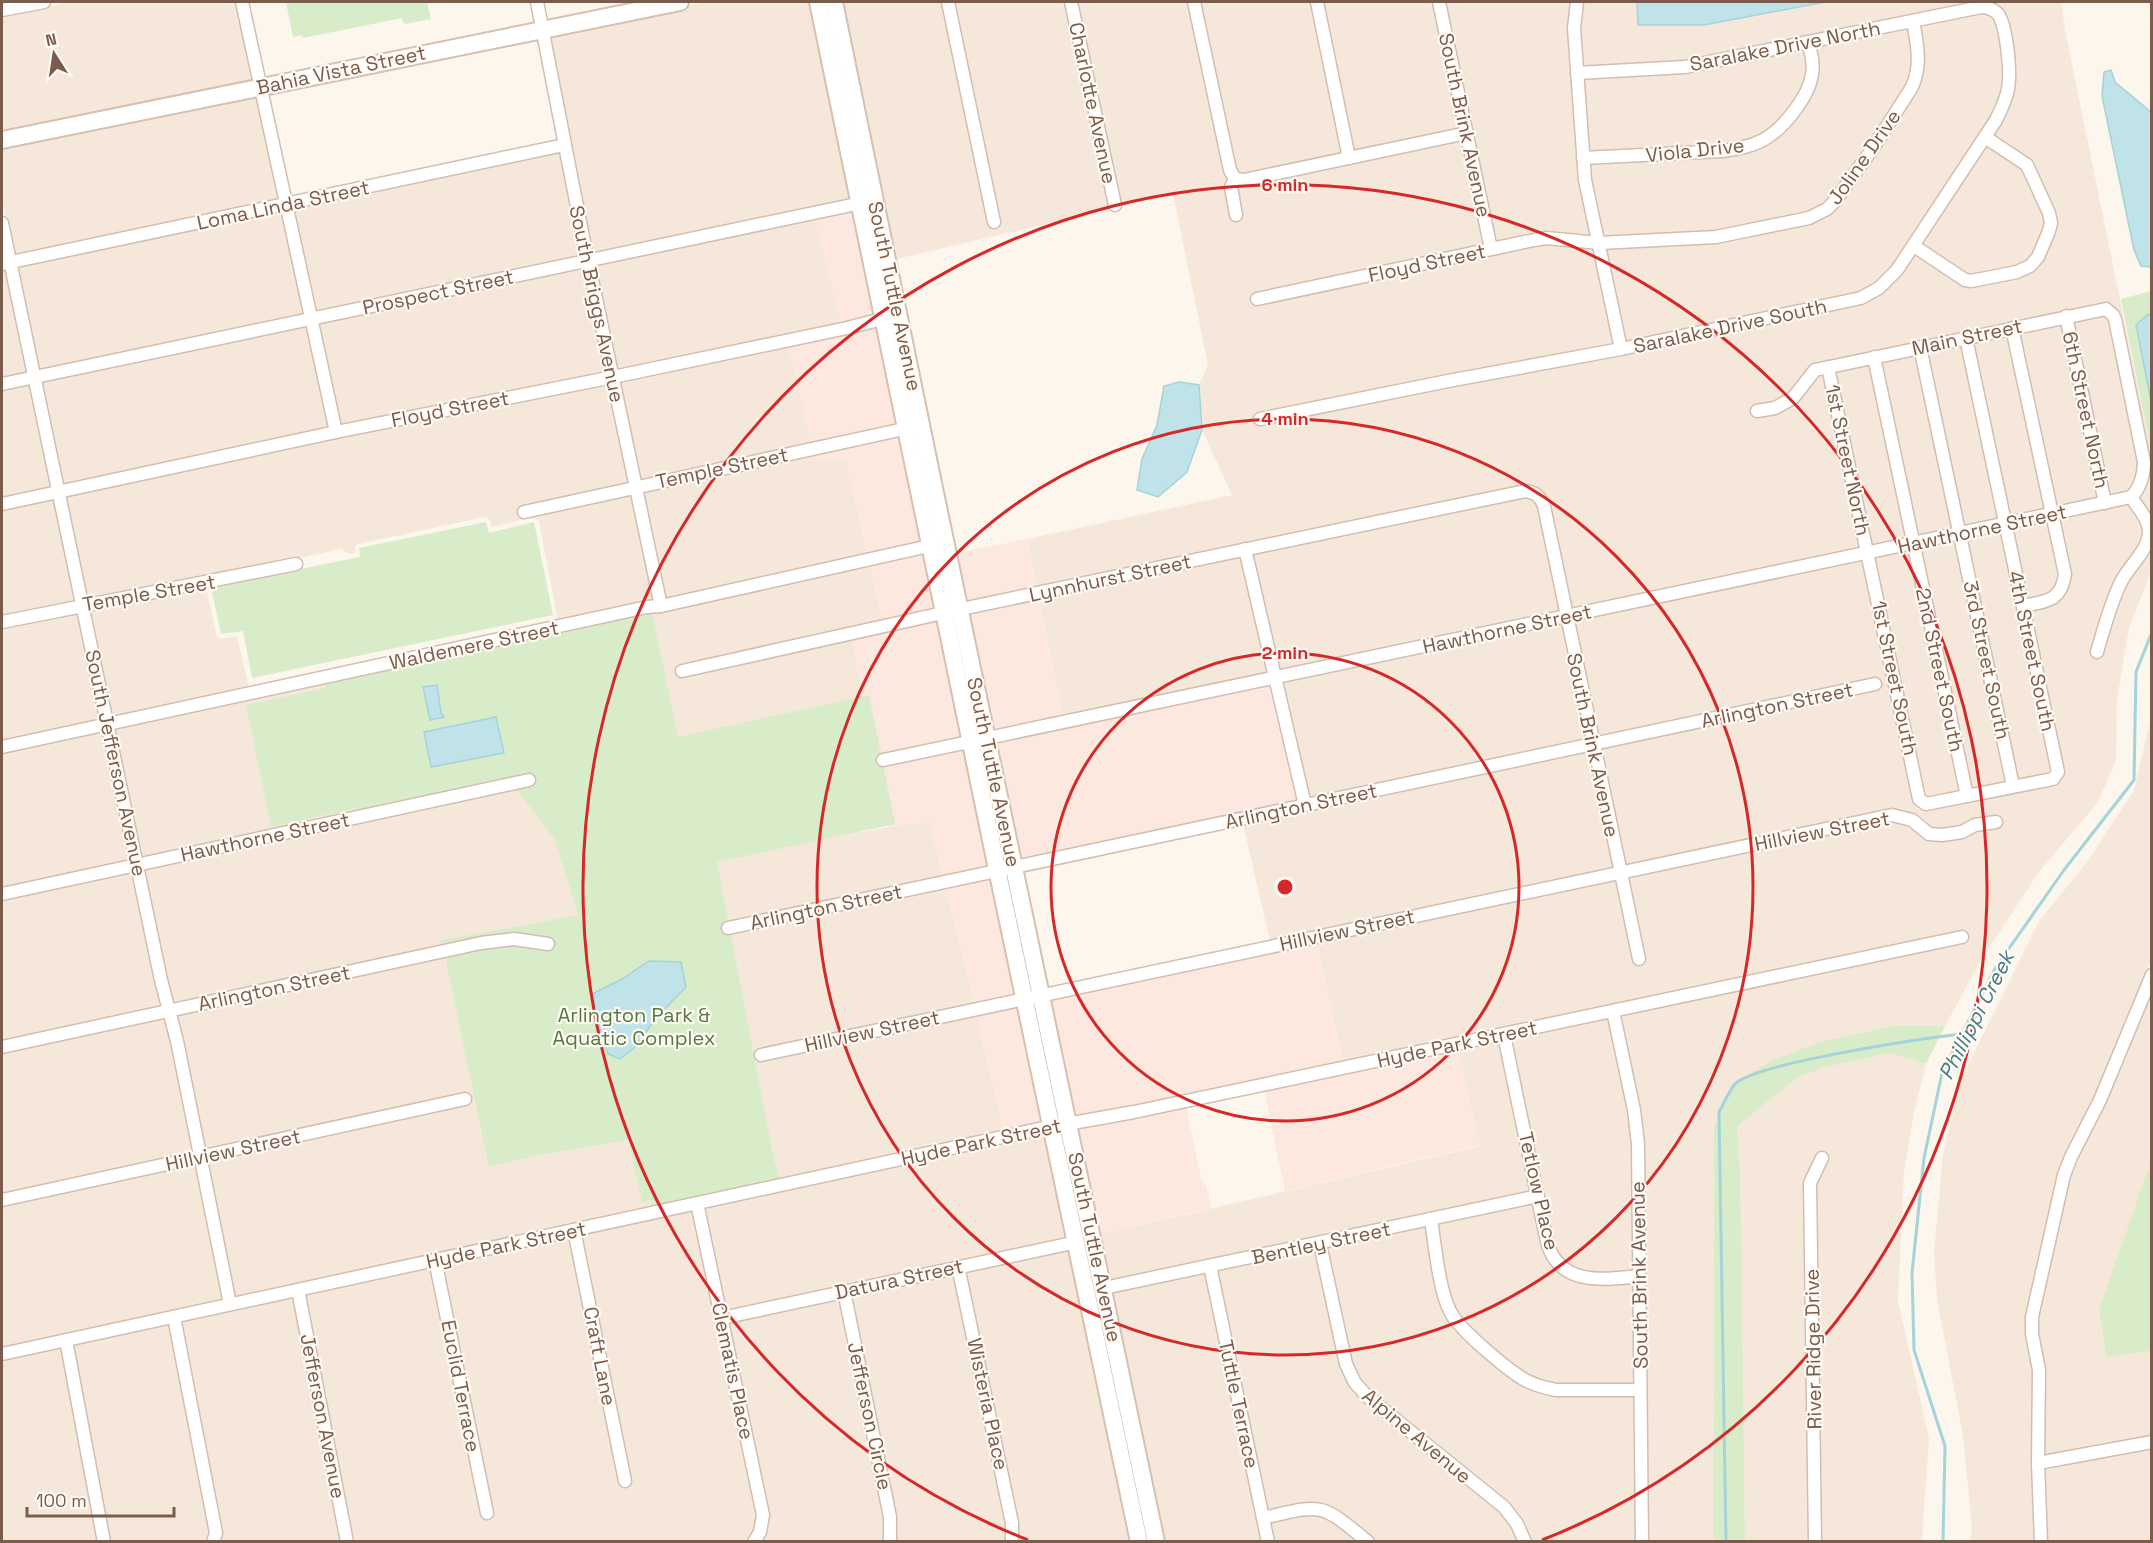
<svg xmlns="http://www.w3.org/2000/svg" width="2153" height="1543" font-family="'Space Grotesk',sans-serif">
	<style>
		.residential { fill: #f5e8da }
		.commercial { fill: #fde8e0 }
		.green { fill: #d8ecc9 }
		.water { fill: #bfe3e8; stroke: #a5d3da; stroke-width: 1.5 }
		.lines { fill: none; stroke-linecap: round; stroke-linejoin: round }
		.stream { stroke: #a5d3da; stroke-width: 3 }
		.street-casing { stroke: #d1beb0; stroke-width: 15 }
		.secondary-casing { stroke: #d6c0b0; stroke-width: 20 }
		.street { stroke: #fff; stroke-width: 12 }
		.secondary { stroke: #fff; stroke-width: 16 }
		.ring { fill: none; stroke: #d62828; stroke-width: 3 }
		.labels { text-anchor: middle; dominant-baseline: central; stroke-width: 4.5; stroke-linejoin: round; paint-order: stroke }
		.street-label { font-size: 20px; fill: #7a5c4d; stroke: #fffaf3 }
		.park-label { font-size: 20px; fill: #537a41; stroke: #fffaf3 }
		.water-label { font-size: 21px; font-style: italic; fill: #437c86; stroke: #fffaf3 }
		.centre { fill: #d62828; stroke: #fffaf3; stroke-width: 3 }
		.ring-label { font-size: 18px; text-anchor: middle; font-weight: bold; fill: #d62828; stroke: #fffaf3; stroke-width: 4.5; stroke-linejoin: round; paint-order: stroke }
	</style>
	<rect width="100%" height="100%" fill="#fdf6ec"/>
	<g class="residential">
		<path d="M71 2H237L254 82 2 134V16Z"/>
		<path d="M707 2H812L853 199 593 254 548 33Z"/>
		<path d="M839 2H943L991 228 1000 226 954 2H1066L1110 209 892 260Z"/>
		<path d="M1077 2H1189L1225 171 1229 180 1227 194 1233 222 1242 220 1237 193 1238 186 1463 140 1485 245 1251 294 1253 305 1535 245 1546 244 1595 249 1615 344 1447 375 1254 415 1256 426 1449 386 1618 355 1856 306 1882 292 1894 282 1915 254 1963 285 2032 271 2054 211 2031 162 1993 135 2013 91 1993 4 1990 2H2061L2066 35 2151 451V520L2138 498 2146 481 2111 304 2103 302 1814 364 1790 393 1774 402 1751 407 1753 418 1777 413 1797 402 1816 376 1824 373 1863 549 1570 610 1545 494 1539 488 1525 486 1037 587 1027 539 1232 495 1202 430 1199 385 1208 365 1173 194 1120 206Z"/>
		<path d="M1200 2H1312L1343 154 1243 175 1236 173Z"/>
		<path d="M1322 2H1434L1460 129 1353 151Z"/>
		<path d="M1445 2H1572L1569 28 1578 164 1593 238 1495 243Z"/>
		<path d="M1582 2H1637L1638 25H1704L1825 2H1977L1684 62 1581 67 1579 28Z"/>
		<path d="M1981 12 1993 17 1996 23 2004 58 2003 88 1999 102 1991 117 1893 266 1876 283 1859 292 1625 342 1605 249 1733 241 1810 223 1829 214 1917 90 1924 67 1919 25Z"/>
		<path d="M1909 27 1914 60 1908 84 1869 144 1832 197 1824 205 1807 212 1716 231 1603 238 1590 180 1588 164 1723 157 1744 153 1803 108 1814 47Z"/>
		<path d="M1805 49 1808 66 1805 81 1794 101 1784 115 1760 135 1742 142 1722 145 1587 153 1582 78 1686 73Z"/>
		<path d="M256 93 281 200 14 255 2 199V146Z"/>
		<path d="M1987 144 2024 169 2044 215 2045 223 2034 254 2027 261 2016 266 1971 276 1967 275 1921 245Z"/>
		<path d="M560 152 583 256 316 312 294 209Z"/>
		<path d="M284 211 306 313 39 371 16 267Z"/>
		<path d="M815 219 841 323 616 370 594 265Z"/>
		<path d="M584 267 607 372 340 425 318 323Z"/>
		<path d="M6 268 29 373 2 378V269Z"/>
		<path d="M2105 315 2109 318 2139 462 2136 477 2131 489 2128 492 2109 497 2072 321Z"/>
		<path d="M2062 323 2099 499 2056 508 2018 333Z"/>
		<path d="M308 325 330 427 63 485 41 382Z"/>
		<path d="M2008 335 2046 510 2009 518 1972 342Z"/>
		<path d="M1962 344 1999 520 1964 527 1927 352Z"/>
		<path d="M789 346 811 443 641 480 619 382Z"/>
		<path d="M1917 354 1954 530 1918 537 1880 361Z"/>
		<path d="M1870 363 1908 539 1873 547 1834 371Z"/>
		<path d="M31 384 53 487 2 498V390Z"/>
		<path d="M609 384 631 482 518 508 521 519 633 493 654 601 528 627V626L554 620 557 616 539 521 533 517 492 527 489 519 485 517 358 544 355 546V553L349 554 341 549 171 584 87 598 65 496 337 437Z"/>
		<path d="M813 454 816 462 846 460 867 554 664 600 643 491Z"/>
		<path d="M1525 497 1534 499 1539 507 1560 612 1279 671 1251 554Z"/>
		<path d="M55 498 77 600 2 616V510Z"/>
		<path d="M2129 504 2142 522V539L2117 576 2112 587 2104 610 2091 656 2100 659 2113 614 2126 582 2151 544V572L2129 628 2117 699 2116 760 2098 802 2039 872 1981 960 1945 1026H1890L1820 1042 1714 1127 1713 1541H1647L1643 1144 1620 1016 1968 941 1966 931 1343 1062 1317 942 1617 879 1636 966 1645 964 1627 877 1893 821 1910 825 1924 836V839L1930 841 2002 826 1999 815 1961 826 1942 829 1931 828 1915 815 1898 810H1891L1625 866 1601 750 1881 689 1879 678 1598 738 1572 621 1865 560 1916 806 1921 810H1927L2056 783 2058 784 2062 780 2029 611 2053 605 2064 595 2069 584 2070 566 2060 519Z"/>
		<path d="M2050 521 2060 574 2056 588 2048 596 2027 600 2012 529Z"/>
		<path d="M2002 531 2052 771 2051 773 2017 780 1966 539Z"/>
		<path d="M1956 541 2007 782 1971 789 1920 548Z"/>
		<path d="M1910 551 1961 792 1926 798 1875 558Z"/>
		<path d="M1241 556 1269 673 1063 716 1039 599Z"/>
		<path d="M870 565 882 621 676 667 679 678 852 639 863 697 569 797 520 736 648 612 667 611Z"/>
		<path d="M206 588 217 637 221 639 237 636 249 688 111 718 89 610Z"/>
		<path d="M79 611 101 720 2 741V628Z"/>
		<path d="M1562 623 1589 741 1309 798 1281 682Z"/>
		<path d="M325 683 359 811 140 857 114 729Z"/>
		<path d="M2151 717V960L2096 1097 2055 1188 2027 1316 2034 1370 2032 1458 2036 1541 1970 1542 1972 1527 1963 1435 1937 1300 1934 1252 1943 1155 1961 1079 2039 921 2088 861 2134 790Z"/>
		<path d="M104 731 130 860 2 888V752Z"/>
		<path d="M1591 752 1615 868 1270 941 1243 824Z"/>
		<path d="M516 789 555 840 578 915 441 940 442 946 173 1004 143 869Z"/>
		<path d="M930 822 943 876 875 891 946 887 974 1003 755 1051 757 1061 976 1014 1004 1131 780 1180 753 1074 709 860 888 827Z"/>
		<path d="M133 871 163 1006 2 1041V899Z"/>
		<path d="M445 957 488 1164 634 1139 653 1207 234 1297 206 1162 471 1103 468 1092 204 1151 175 1015Z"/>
		<path d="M2150 992 2151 1161 2099 1309 2106 1357 2151 1351V1436L2043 1456 2037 1318 2069 1177Z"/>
		<path d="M165 1017 194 1153 2 1194V1053Z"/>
		<path d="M1610 1018 1629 1111 1632 1144 1634 1271 1588 1273 1579 1271 1562 1260 1553 1246 1510 1039Z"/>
		<path d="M1501 1041 1532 1192 1108 1282 1098 1235 1480 1146 1458 1050Z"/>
		<path d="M1889 1053 1926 1064 1914 1112 1904 1171 1898 1301 1929 1438 1922 1541H1821L1815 1185 1829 1156 1820 1151 1806 1180 1810 1541H1745L1737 1125 1797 1078 1822 1068Z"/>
		<path d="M1048 1133 1070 1236 725 1312 703 1208Z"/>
		<path d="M196 1164 224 1299 2 1348V1206Z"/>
		<path d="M1534 1203 1556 1269 1567 1277 1587 1284 1634 1282 1635 1384H1556L1534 1378 1524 1373 1468 1327 1459 1317 1450 1298 1436 1225Z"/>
		<path d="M693 1210 758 1516 755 1529 750 1538 746 1542 352 1541 304 1294 432 1267 483 1519 493 1517 442 1265 570 1236 621 1487 631 1486 580 1234Z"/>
		<path d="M1427 1227 1444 1313 1450 1323 1462 1336 1519 1383 1635 1396 1637 1541H1531L1526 1529 1372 1394 1359 1379 1350 1362 1326 1248Z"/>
		<path d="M1073 1248 1134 1541H1018L1017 1523 965 1271Z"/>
		<path d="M1316 1250 1341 1366 1500 1512 1513 1527 1520 1541H1376L1341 1512 1324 1504 1302 1503 1267 1511 1216 1271Z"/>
		<path d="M955 1273 1007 1523V1541H895L896 1516 850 1295Z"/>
		<path d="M1207 1273 1262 1541H1161L1110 1293Z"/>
		<path d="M294 1296 342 1541H219L221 1532 181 1321Z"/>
		<path d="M840 1297 885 1517V1541H761L768 1524V1514L728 1323Z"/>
		<path d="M171 1323 210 1533 209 1538 206 1542 109 1541 72 1344Z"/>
		<path d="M62 1346 99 1541H2V1359Z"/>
		<path d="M2151 1448V1541H2046L2043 1468Z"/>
		<path d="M1315 1513 1330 1518 1360 1541H1273L1269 1523Z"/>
	</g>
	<g class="commercial">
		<path d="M855 210 877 314 841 323 815 219Z"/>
		<path d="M879 325 899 424 811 443 789 346Z"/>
		<path d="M902 435 924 542 867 554 846 461 815 462 813 454Z"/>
		<path d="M1027 539 1037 587 965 603 953 554Z"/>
		<path d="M926 553 939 608 882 621 870 565Z"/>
		<path d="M1039 599 1063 716 991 731 967 614Z"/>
		<path d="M941 619 965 737 877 755 967 748 991 865 943 876 930 822 888 827 852 639Z"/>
		<path d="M1272 684 1299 801 1017 860 993 743Z"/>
		<path d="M993 876 1018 994 974 1003 946 887Z"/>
		<path d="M1317 942 1343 1062 1072 1118 1047 999Z"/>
		<path d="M1021 1005 1046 1122 1004 1131 976 1014Z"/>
		<path d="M1458 1050 1480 1145 1285 1191 1264 1090Z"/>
		<path d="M1186 1107 1202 1182 1206 1185 1211 1208 1098 1235 1075 1129Z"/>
	</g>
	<g class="green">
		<path d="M286 2H427L431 19 404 24 402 18 303 38 302 35 293 37Z"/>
		<path d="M2151 291V314L2147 315 2136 326 2151 401V451L2121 299Z"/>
		<path d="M486 522 489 533 534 522 553 615 252 678 243 631 221 634 211 587 360 557 359 548Z"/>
		<path d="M652 612 678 737 869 695 895 824 717 862 772 1150 780 1180 653 1207 651 1200 642 1202 628 1140 540 1155 489 1166 488 1164 445 957 515 934 480 938 442 946 441 940 578 915 555 840 516 789 534 785 532 774 359 811 358 808 271 827 246 705 326 688 325 683Z"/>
		<path d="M1891 1026H1945L1926 1064 1889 1053 1822 1068 1797 1078 1737 1126 1740 1174 1745 1541H1713L1714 1127 1732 1085 1773 1060 1820 1042Z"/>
		<path d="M2151 1161V1351L2106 1357 2099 1309Z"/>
	</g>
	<g class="water">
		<path d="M1637 2H1825L1704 25H1638Z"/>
		<path d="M2111 70 2115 82 2151 112V267L2141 266 2134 250 2102 96 2104 72Z"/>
		<path d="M2151 314H2152L2151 401 2136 325 2147 315Z"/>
		<path d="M1179 382 1199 385 1202 430 1187 472 1158 497 1137 490 1142 459 1157 425 1164 386Z"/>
		<path d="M437 685 441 713 444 717 430 720 423 687Z"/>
		<path d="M496 717 504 753 431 767 424 732Z"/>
		<path d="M649 961 681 962 686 987 658 1016 634 1048 620 1059 608 1054 595 1015 594 993 622 979Z"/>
	</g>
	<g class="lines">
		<g class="stream">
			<path d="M1726 1542 1719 1112C1724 1103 1729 1091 1735 1084 1755 1063 1926 1038 1962 1034"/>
			<path d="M1943 1542 1945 1446 1914 1350 1912 1273 1924 1158 1942 1073 1996 967 2064 870 2134 780 2136 672 2152 632"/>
		</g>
		<defs>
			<g id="street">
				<path d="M242 2 336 432"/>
				<path d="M537 2 583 237 661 606"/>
				<path d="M948 2 994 222"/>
				<path d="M1071 2 1115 205"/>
				<path d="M1194 2 1230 170 1235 179 1231 187 1236 215"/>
				<path d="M1317 2 1349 158"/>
				<path d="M1439 2 1491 249"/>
				<path d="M1577 2 1574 28 1585 180 1621 349"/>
				<path d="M2 10 44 2"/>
				<path d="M1583 158 1722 151C1736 149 1750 147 1763 140 1783 129 1809 97 1812 74 1814 63 1811 53 1808 42"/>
				<path d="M1235 179 1244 180 1467 133"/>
				<path d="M2 223 161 980 177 1041 230 1304"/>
				<path d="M1914 246 1965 280 1971 281 2017 272 2030 266 2038 257 2049 231 2051 223 2049 213 2027 165 1985 137"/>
				<path d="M2 264 564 145"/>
				<path d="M1257 299 1534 240 1546 238 1599 243 1716 237 1809 218 1827 209 1835 201 1873 148 1912 87C1922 64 1917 44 1913 21"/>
				<path d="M2066 316 2105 503"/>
				<path d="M2012 328 2065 574C2061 602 2046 601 2023 606"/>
				<path d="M1920 347 2013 786"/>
				<path d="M1874 357 1967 796"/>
				<path d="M1828 367 1919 799 1926 804 2053 779 2058 772 1966 338"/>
				<path d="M2 384 866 202"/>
				<path d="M1757 411 1775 408 1793 398 1815 370 2106 309 2113 315 2115 319 2144 462C2144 474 2140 489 2131 497"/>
				<path d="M1260 419 1448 381 1621 349 1861 298 1879 288 1897 270 1996 120C2001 110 2006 100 2008 89 2011 73 2007 27 1998 14 1993 9 1988 7 1981 7L1685 67 1577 73"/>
				<path d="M2 504 336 432 613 377 847 328 890 317"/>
				<path d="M524 512 913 427"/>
				<path d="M1245 549 1305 805"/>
				<path d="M2 622 296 564"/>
				<path d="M2097 652C2104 629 2110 604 2121 582 2128 567 2147 552 2149 534 2150 520 2138 508 2131 497"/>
				<path d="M682 671 961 609 1525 491C1535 492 1540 496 1544 506L1639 959"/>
				<path d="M2 747 647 607 661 606 938 544"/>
				<path d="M883 760 2131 497"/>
				<path d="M2 894 529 780"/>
				<path d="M728 928 1875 684"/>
				<path d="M1613 1011 1634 1110 1638 1144 1642 1542"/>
				<path d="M1504 1035 1547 1242C1559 1286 1603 1280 1639 1276"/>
				<path d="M2 1047 481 943 514 939 548 944"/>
				<path d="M761 1055 1892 815 1912 820 1929 834 1942 835 1962 832 1975 825 1996 822"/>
				<path d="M2 1200 465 1099"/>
				<path d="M697 1203 763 1515 760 1532 754 1542"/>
				<path d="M1431 1220C1435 1245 1439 1290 1450 1311 1458 1329 1508 1370 1525 1380 1535 1385 1545 1388 1556 1390H1640"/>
				<path d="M574 1230 625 1481"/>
				<path d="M1320 1244 1346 1364 1355 1383 1369 1398 1504 1507 1517 1524 1525 1542"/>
				<path d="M435 1260 487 1513"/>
				<path d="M958 1266 1012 1523V1542"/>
				<path d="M1210 1266 1268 1542"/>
				<path d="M1104 1288 1538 1196"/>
				<path d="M298 1290 347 1542"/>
				<path d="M844 1291 890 1517V1542"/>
				<path d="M174 1317 216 1533 213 1542"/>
				<path d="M722 1318 1077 1242"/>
				<path d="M66 1340 104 1542"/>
				<path d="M2 1354 1039 1129 1134 1112 1962 937"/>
				<path d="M2038 1463 2152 1442"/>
				<path d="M1263 1518C1323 1504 1320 1502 1368 1542"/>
				<path d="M1815 1542 1810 1183 1822 1158"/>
				<path d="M2041 1542 2038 1463 2039 1370 2032 1334V1317L2064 1175 2071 1157 2100 1100 2152 975"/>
			</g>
			<g id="secondary">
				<path d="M818 2 997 869 1139 1542"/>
				<path d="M834 2 934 488 1156 1542"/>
				<path d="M2 140 680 2"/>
			</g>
		</defs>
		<use href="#street" class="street-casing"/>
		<use href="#secondary" class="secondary-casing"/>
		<use href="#street" class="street"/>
		<use href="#secondary" class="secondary"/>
	</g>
	<g class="ring">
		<circle cx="1285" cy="887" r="234"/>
		<circle cx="1285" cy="887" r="468"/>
		<path d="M1028 1540A702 702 0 1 1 1542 1540"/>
	</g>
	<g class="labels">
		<g class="street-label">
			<text transform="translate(1785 46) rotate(-11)">Saralake Drive North</text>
			<text transform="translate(341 70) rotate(-12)">Bahia Vista Street</text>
			<text transform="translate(1093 103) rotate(78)">Charlotte Avenue</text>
			<text transform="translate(1465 125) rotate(78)">South Brink Avenue</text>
			<text transform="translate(1695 150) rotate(-6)">Viola Drive</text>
			<text transform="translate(1864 157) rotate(-55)">Joline Drive</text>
			<text transform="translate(283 205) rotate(-12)">Loma Linda Street</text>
			<text transform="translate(1427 263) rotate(-12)">Floyd Street</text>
			<text transform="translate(438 292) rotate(-12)">Prospect Street</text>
			<text transform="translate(895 296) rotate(78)">South Tuttle Avenue</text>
			<text transform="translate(597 304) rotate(78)">South Briggs Avenue</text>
			<text transform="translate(1730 326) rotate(-12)">Saralake Drive South</text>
			<text transform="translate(1967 337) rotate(-12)">Main Street</text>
			<text transform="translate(450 409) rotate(-11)">Floyd Street</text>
			<text transform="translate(2086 410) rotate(78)">6th Street North</text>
			<text transform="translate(1848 460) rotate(78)">1st Street North</text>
			<text transform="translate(722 468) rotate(-12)">Temple Street</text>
			<text transform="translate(1982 529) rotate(-12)">Hawthorne Street</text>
			<text transform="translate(1110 578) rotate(-12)">Lynnhurst Street</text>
			<text transform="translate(149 593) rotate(-10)">Temple Street</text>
			<text transform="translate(1507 629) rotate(-12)">Hawthorne Street</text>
			<text transform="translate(474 645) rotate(-12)">Waldemere Street</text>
			<text transform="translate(2032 651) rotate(78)">4th Street South</text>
			<text transform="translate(1987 660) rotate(78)">3rd Street South</text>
			<text transform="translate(1940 670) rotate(78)">2nd Street South</text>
			<text transform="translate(1895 678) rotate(78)">1st Street South</text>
			<text transform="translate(1777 705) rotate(-12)">Arlington Street</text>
			<text transform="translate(1593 745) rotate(78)">South Brink Avenue</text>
			<text transform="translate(116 763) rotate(78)">South Jefferson Avenue</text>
			<text transform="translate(994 772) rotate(78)">South Tuttle Avenue</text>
			<text transform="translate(1301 806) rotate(-12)">Arlington Street</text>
			<text transform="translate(1822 831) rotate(-11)">Hillview Street</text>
			<text transform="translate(265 837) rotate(-12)">Hawthorne Street</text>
			<text transform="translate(826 907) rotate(-12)">Arlington Street</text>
			<text transform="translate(1347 930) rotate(-12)">Hillview Street</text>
			<text transform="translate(274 988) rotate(-12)">Arlington Street</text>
			<text transform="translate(872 1031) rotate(-12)">Hillview Street</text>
			<text transform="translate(1457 1044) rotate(-12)">Hyde Park Street</text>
			<text transform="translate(981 1142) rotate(-12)">Hyde Park Street</text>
			<text transform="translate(233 1150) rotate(-12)">Hillview Street</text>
			<text transform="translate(1539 1191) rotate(77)">Tetlow Place</text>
			<text transform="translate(1321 1243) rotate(-12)">Bentley Street</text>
			<text transform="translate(506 1245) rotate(-12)">Hyde Park Street</text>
			<text transform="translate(1095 1247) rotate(78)">South Tuttle Avenue</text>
			<text transform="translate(1639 1275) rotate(-91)">South Brink Avenue</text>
			<text transform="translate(899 1279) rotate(-12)">Datura Street</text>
			<text transform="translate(1813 1349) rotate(-91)">River Ridge Drive</text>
			<text transform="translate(600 1356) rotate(79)">Craft Lane</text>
			<text transform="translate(733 1371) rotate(78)">Clematis Place</text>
			<text transform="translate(461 1386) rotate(79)">Euclid Terrace</text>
			<text transform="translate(988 1404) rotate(78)">Wisteria Place</text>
			<text transform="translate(1239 1404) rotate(78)">Tuttle Terrace</text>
			<text transform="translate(323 1416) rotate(79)">Jefferson Avenue</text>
			<text transform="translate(870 1416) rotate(78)">Jefferson Circle</text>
			<text transform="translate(1417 1436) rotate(40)">Alpine Avenue</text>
		</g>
		<g class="park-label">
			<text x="634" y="1015">Arlington Park &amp;<tspan x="634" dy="23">Aquatic Complex</tspan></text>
		</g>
		<g class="water-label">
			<text transform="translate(1976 1015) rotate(-63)">Phillippi Creek</text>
		</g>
	</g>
	<circle cx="1285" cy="887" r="9" class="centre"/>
	<g class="ring-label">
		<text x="1285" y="191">6 min</text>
		<text x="1285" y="425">4 min</text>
		<text x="1285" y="659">2 min</text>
	</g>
	<rect width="2153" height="1543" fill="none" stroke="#7a5c4d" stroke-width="6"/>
	<g transform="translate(54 54) rotate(348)" stroke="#fffaf3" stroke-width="4.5" paint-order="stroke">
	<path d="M0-4.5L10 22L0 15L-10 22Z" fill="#7a5c4d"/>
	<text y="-9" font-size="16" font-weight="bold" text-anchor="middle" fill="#7a5c4d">N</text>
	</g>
	<path d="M27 1507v9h147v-9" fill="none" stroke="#7a5c4d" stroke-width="3"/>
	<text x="36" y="1507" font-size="18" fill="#7a5c4d" stroke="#fffaf3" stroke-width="4.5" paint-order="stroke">100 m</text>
</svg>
